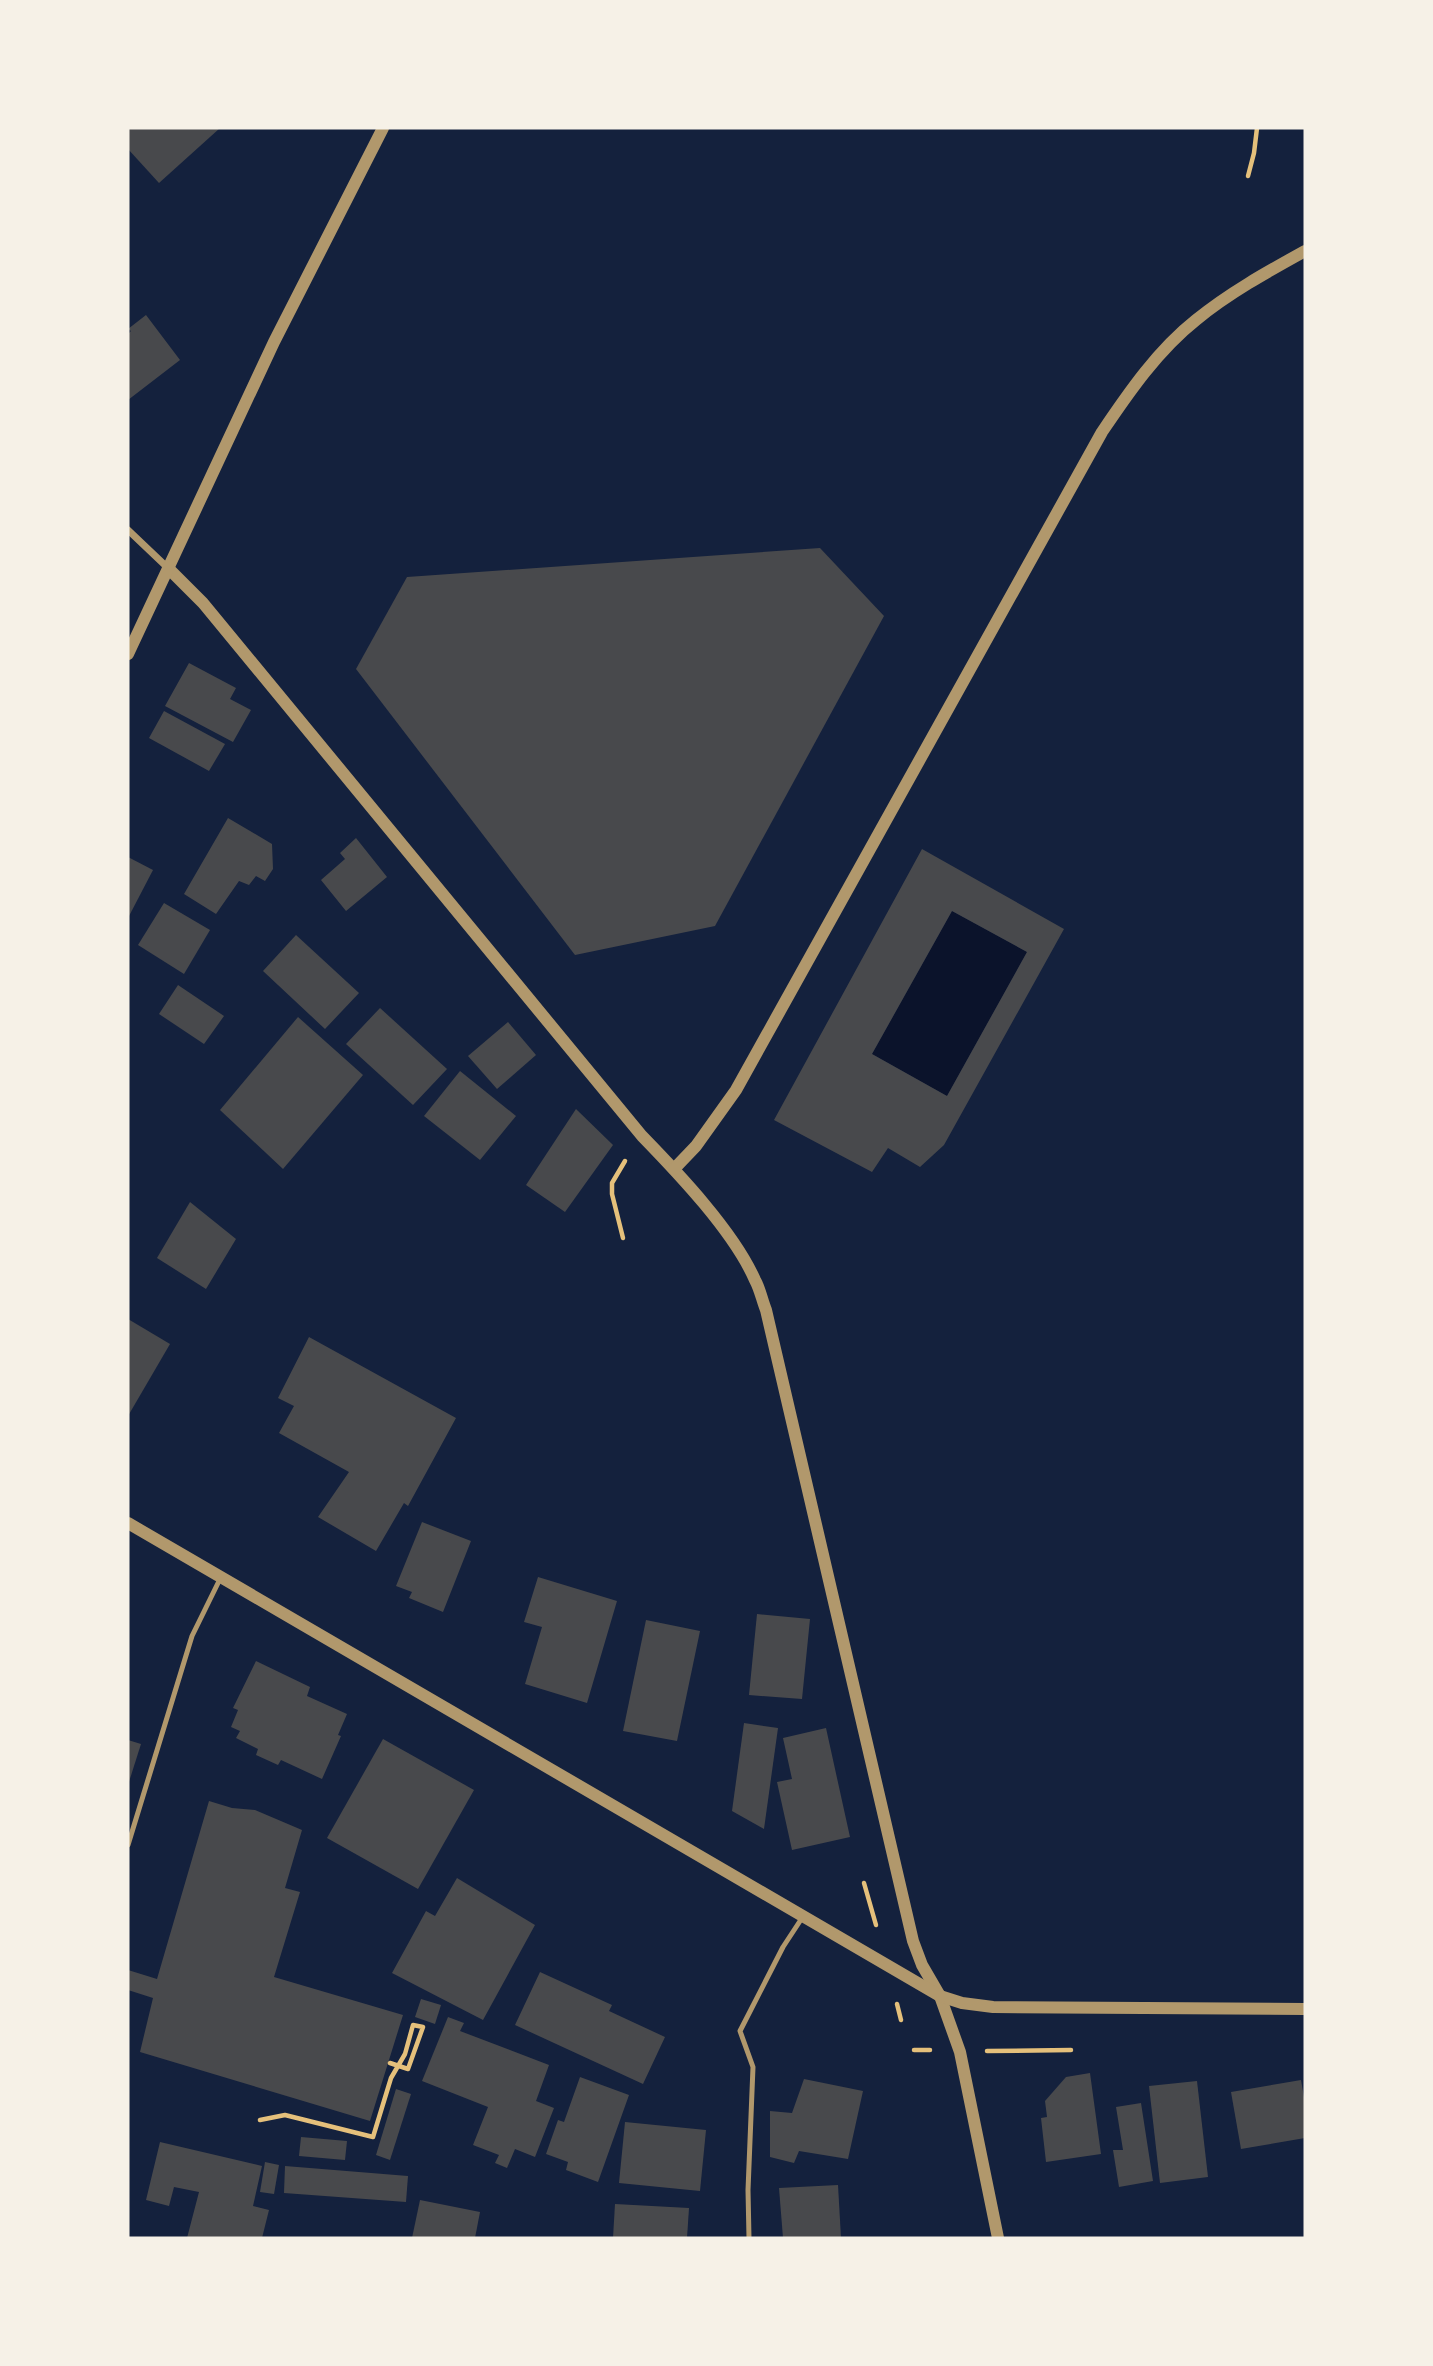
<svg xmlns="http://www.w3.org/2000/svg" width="1433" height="2366" font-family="Signika,sans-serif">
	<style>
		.water { fill: #0b132b }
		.building { fill: #48494c; fill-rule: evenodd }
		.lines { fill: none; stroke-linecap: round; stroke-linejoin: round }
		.path { stroke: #e5c07b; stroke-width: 4.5 }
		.service { stroke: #b1986c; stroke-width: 5 }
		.minor { stroke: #b1986c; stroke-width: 7 }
		.tertiary { stroke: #b1986c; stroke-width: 12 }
	</style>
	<rect width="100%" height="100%" fill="#14213d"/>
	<path class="water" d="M952 911 1027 952 947 1096 872 1054Z"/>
	<g class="building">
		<path d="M128 128H220L159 183 128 149Z"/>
		<path d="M146 315 180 360 128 400V334L131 331 128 329Z"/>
		<path d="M820 548 884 616 715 926 575 955 356 669 407 577Z"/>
		<path d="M189 663 236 688 230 699 251 710 233 742 165 706Z"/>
		<path d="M164 711 225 744 209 771 149 738Z"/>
		<path d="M228 818 272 844 273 869 265 881 256 876 249 885 239 881 216 914 184 894Z"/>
		<path d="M356 838 387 877 346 911 321 880 345 859 340 853Z"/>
		<path d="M922 849 1064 929 944 1145 920 1167 888 1148 872 1172 774 1120ZM952 911 1027 952 947 1096 872 1054Z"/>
		<path d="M128 857 153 870 128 918Z"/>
		<path d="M164 903 210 930 184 974 138 945Z"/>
		<path d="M296 935 359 993 325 1029 263 971Z"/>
		<path d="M178 985 224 1016 204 1044 159 1014Z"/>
		<path d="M380 1008 447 1069 413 1105 346 1044Z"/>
		<path d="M298 1017 363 1075 283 1169 220 1110Z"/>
		<path d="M508 1022 536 1055 497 1089 468 1056Z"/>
		<path d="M460 1071 516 1116 480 1160 424 1116Z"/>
		<path d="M576 1109 613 1145 565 1212 526 1185Z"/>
		<path d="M190 1202 236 1239 206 1289 157 1258Z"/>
		<path d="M128 1319 170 1344 128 1416Z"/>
		<path d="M309 1337 456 1418 408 1506 404 1503 376 1551 318 1517 349 1472 279 1433 294 1406 278 1398Z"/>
		<path d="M422 1522 471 1541 443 1612 409 1598 412 1592 396 1586Z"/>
		<path d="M538 1577 617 1601 587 1703 525 1684 542 1627 524 1622Z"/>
		<path d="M757 1614 810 1619 802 1699 749 1695Z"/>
		<path d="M646 1620 700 1631 677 1741 623 1731Z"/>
		<path d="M256 1661 310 1687 307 1696 347 1714 338 1735 341 1736 322 1779 281 1760 278 1765 256 1755 258 1749 236 1738 240 1731 231 1727 238 1710 233 1708Z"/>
		<path d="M744 1723 778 1728 764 1829 732 1811Z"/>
		<path d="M826 1728 850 1837 792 1850 777 1782 792 1779 783 1738Z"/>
		<path d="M383 1739 474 1790 418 1889 327 1838Z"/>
		<path d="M128 1740 141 1744 128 1785Z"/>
		<path d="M209 1801 232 1808 255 1810 302 1830 285 1888 300 1892 274 1977 403 2015 370 2121 140 2052 153 1998 128 1990V1970L157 1979Z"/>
		<path d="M457 1878 535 1925 483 2020 392 1973 426 1911 435 1916Z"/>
		<path d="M540 1972 612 2005 609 2011 665 2037 643 2084 515 2025Z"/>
		<path d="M421 1999 441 2005 435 2024 415 2017Z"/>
		<path d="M448 2017 464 2023 460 2031 549 2065 536 2101 554 2108 535 2157 515 2149 507 2168 495 2163 499 2155 473 2145 488 2107 422 2081Z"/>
		<path d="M1090 2073 1101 2154 1046 2162 1041 2118 1047 2117 1045 2101 1066 2077Z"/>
		<path d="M580 2077 629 2095 598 2182 566 2170 568 2162 546 2154 558 2120 564 2122Z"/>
		<path d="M804 2079 863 2091 848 2159 799 2151 794 2163 770 2157V2111L792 2113Z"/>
		<path d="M1301 2080 1305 2103V2138L1241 2149 1231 2092Z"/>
		<path d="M1197 2081 1208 2177 1160 2183 1149 2086Z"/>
		<path d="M396 2089 411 2094 390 2160 376 2155Z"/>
		<path d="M1141 2103 1153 2181 1119 2187 1113 2150H1123L1116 2107Z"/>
		<path d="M625 2122 706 2130 700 2191 619 2183Z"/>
		<path d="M301 2137 347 2141 345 2160 299 2156Z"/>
		<path d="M160 2142 262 2166 253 2206 269 2210 262 2238H187L199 2192 174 2187 169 2206 146 2200Z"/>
		<path d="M265 2162 279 2165 274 2194 260 2192Z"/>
		<path d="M285 2166 408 2176 406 2202 284 2193Z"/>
		<path d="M838 2185 841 2238H783L779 2188Z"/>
		<path d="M420 2200 480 2212 475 2238H412Z"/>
		<path d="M615 2204 689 2208 687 2238H613Z"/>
	</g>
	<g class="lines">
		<g class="path">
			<path d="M1248 176 1254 153 1257 128"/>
			<path d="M623 1238 612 1194V1183L625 1161"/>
			<path d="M864 1883 876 1925"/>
			<path d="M897 2004 901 2020"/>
			<path d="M914 2050H930"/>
			<path d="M987 2051 1071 2050"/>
			<path d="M260 2120 285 2115 373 2137 391 2078 405 2054 413 2025 423 2027 408 2069 390 2063"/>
		</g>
		<g class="service">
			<path d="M128 1845 192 1636 220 1579"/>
			<path d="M749 2238 748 2190 753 2067 740 2031 783 1947 802 1918"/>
		</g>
		<path class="minor" d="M128 530 169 569"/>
		<g class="tertiary">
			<path d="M169 569 203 603 642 1136C679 1174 734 1232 755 1280 760 1289 762 1300 766 1310L913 1941 922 1965 940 1996 960 2052 998 2238"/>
			<path d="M128 654 274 342 383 128"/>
			<path d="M674 1169 696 1146 736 1090 1102 432C1129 392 1158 350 1196 320 1229 293 1267 272 1305 251"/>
			<path d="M128 1523 940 1996 962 2003 993 2007 1305 2009"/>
		</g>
	</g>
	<rect width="1433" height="2366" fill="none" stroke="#f6f1e7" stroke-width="259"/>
</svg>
